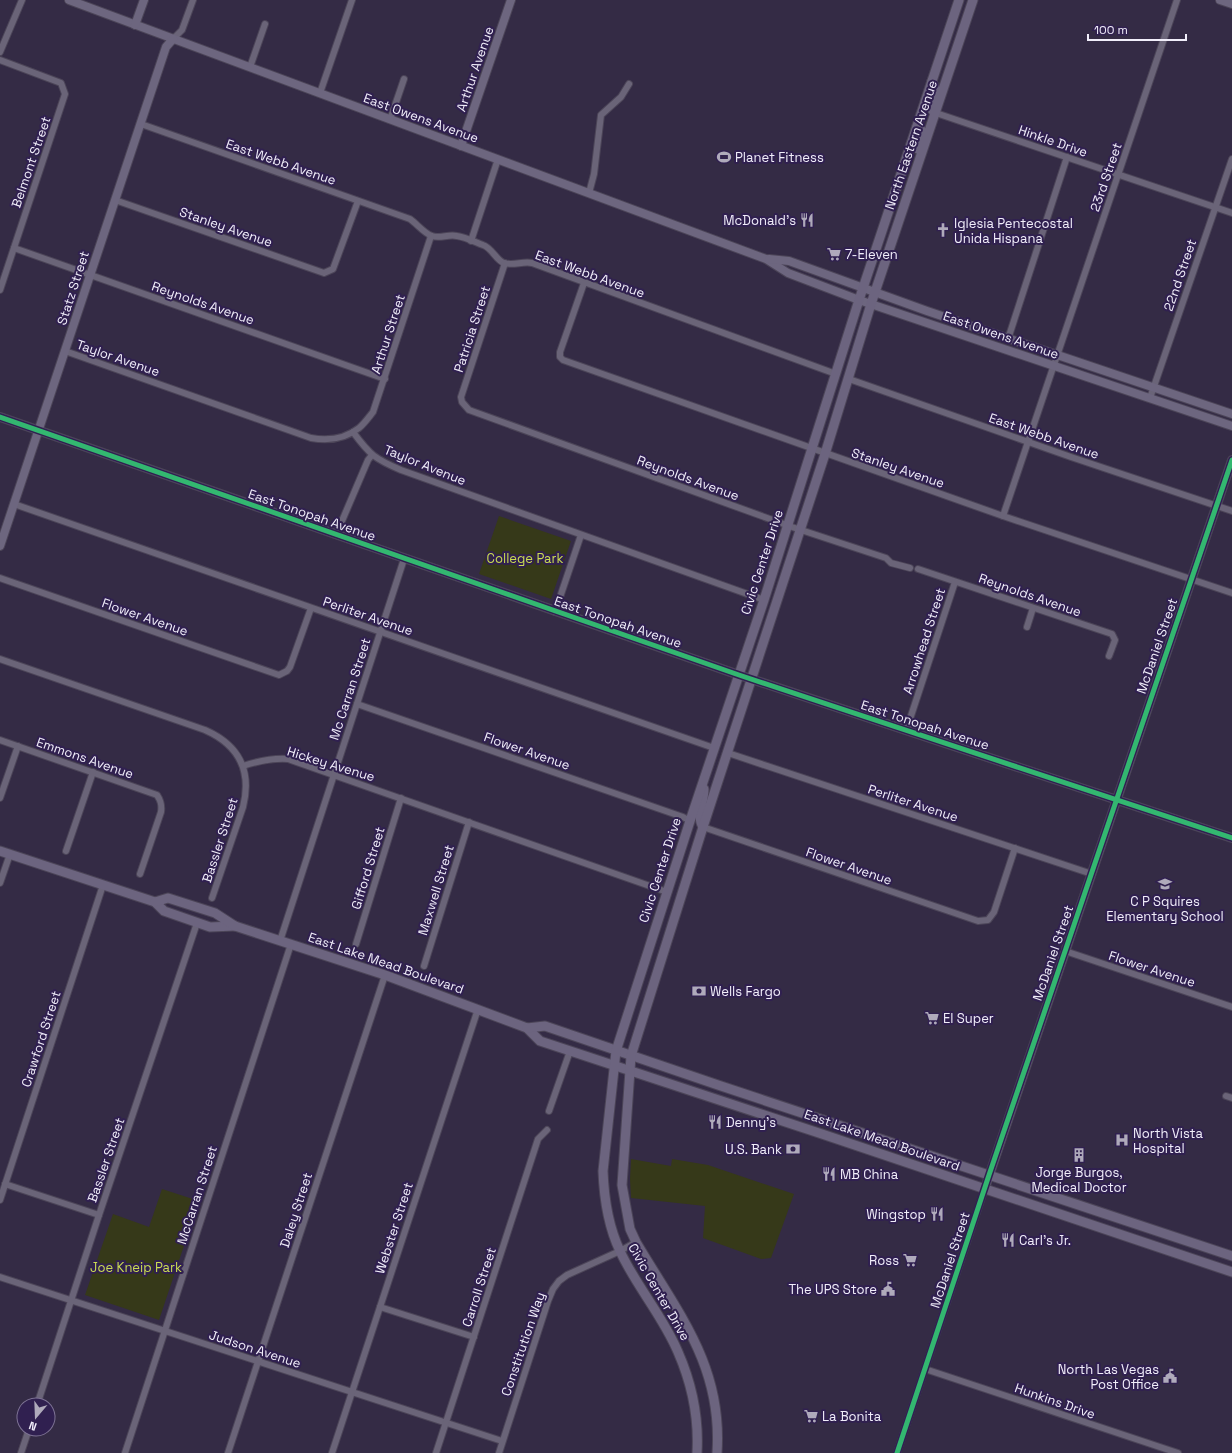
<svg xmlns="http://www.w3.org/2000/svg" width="1232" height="1453" font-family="'Space Grotesk',sans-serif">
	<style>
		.green { fill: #363919 }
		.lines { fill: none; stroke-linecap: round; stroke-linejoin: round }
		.street-casing { stroke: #4c4558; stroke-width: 8 }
		.secondary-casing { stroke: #4c4558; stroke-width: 10 }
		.primary-casing { stroke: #4c4558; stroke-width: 11 }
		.street { stroke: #6a6478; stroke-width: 6 }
		.secondary { stroke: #6d667f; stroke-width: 8 }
		.primary { stroke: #6c647f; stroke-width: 9 }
		.cycleway-casing { stroke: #302050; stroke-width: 8 }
		.cycleway { stroke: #33b770; stroke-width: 5 }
		.labels { text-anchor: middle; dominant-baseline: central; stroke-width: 4; stroke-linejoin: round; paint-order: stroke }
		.street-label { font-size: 13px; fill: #f1eefa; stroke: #302050 }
		.poi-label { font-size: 13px; fill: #f1eefa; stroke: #302050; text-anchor: start }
		.park-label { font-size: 13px; fill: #cbdd52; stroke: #302050 }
	</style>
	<rect width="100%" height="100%" fill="#342b45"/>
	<g class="green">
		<path d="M499 516 571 541 551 599 479 574Z"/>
		<path d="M631 1159 671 1166 672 1159 708 1165 794 1194 771 1258 761 1259 703 1238 705 1206 631 1198 630 1179Z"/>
		<path d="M162 1189 199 1201 159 1320 85 1295 113 1214 149 1227Z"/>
	</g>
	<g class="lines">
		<defs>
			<g id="street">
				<path d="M173 39 182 30 193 0"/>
				<path d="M0 52 22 0"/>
				<path d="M0 60 61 83 65 94 0 290"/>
				<path d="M250 67 265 24"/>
				<path d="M320 93 352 0"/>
				<path d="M936 113 1232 213"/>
				<path d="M390 120 404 79"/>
				<path d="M141 124 410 219C417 224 425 234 432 236 440 239 448 234 457 236 465 237 475 242 483 245 492 248 496 260 504 263 513 266 523 261 532 263L836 374"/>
				<path d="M589 193 594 174 601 115 621 97 629 84"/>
				<path d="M115 200 324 273 333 269 358 201"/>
				<path d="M471 241 498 159"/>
				<path d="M14 248 385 379"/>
				<path d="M505 263 461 397 462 402 469 410 792 527 886 558 891 563 910 568"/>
				<path d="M584 283 560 352V357L563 360 1003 516 1232 593"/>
				<path d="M1008 339 1067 157"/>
				<path d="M65 351 311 438C328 441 345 439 359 428 364 424 369 417 373 412L431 236"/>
				<path d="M849 379 1071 457 1232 511"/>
				<path d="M1150 398 1232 159"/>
				<path d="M353 432C370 455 375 459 401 470L764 600"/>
				<path d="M14 504 714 748"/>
				<path d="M1003 516 1177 0"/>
				<path d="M336 535 368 460 372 455"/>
				<path d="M918 569 1112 634 1115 640 1109 656"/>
				<path d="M0 578 279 675 287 671 290 667 311 608"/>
				<path d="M555 612 581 535"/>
				<path d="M1027 627 1033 608"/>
				<path d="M0 659 205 730C239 745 252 771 243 807L212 898"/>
				<path d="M357 704 683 817 690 821"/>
				<path d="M906 731 955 582"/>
				<path d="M0 740 157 795C161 801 162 805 161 812L140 874"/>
				<path d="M728 753 1092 874"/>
				<path d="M243 766C258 761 272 758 288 759L667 892"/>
				<path d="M0 798 18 746"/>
				<path d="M703 827 978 921 988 920 994 912 1015 848"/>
				<path d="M66 851 93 772"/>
				<path d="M0 883 10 854"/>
				<path d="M280 941 404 559"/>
				<path d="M356 944 401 798"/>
				<path d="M1065 951 1232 1007"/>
				<path d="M424 966 469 822"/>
				<path d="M1226 1096 1232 1098"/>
				<path d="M549 1111 570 1051"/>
				<path d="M5 1184 99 1215"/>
				<path d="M0 1200 103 885"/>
				<path d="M0 1277 502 1441"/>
				<path d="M380 1307 474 1337"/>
				<path d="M925 1369 1178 1453"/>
				<path d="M37 1405 99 1215 197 923"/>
				<path d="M21 1453 29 1429"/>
				<path d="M125 1453 291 944"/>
				<path d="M228 1453 385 975"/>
				<path d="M332 1453 478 1009"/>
				<path d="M436 1453 538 1139 547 1130"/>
				<path d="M499 1453 548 1301 553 1289 559 1281 567 1275 620 1251 636 1242"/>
				<path d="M897 1453 985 1188"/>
			</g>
			<g id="secondary">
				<path d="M69 0 766 259 788 273 859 300 1232 426"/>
				<path d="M1220 0 1232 4"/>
				<path d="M135 25 144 0"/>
				<path d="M461 146 511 0"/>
				<path d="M769 259 789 261 927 311 1232 414"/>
				<path d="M0 417 739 675 1232 838"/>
				<path d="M0 546 166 47 173 39"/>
				<path d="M985 1188 1232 460"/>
			</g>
			<g id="primary">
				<path d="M932 81C933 84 935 88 935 91 935 99 927 107 935 113"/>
				<path d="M917 127 922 131 918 149"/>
				<path d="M703 827C696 815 704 802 704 789"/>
				<path d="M0 851 155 902 164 911 210 927 235 926"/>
				<path d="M155 902 168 898 215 913 235 926 385 975 527 1028 540 1041 819 1133 1232 1272"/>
				<path d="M527 1028 545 1026 718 1085 1232 1256"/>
				<path d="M697 1453C699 1418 692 1384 678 1352 663 1316 636 1286 620 1251 608 1226 604 1198 603 1171L616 1051 690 821 764 600 859 300 959 0"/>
				<path d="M717 1453C723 1366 678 1313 636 1242L630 1229 622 1185 631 1056 703 827 825 454 871 304 973 0"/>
			</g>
		</defs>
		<use href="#street" class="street-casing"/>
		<use href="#secondary" class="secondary-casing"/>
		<use href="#primary" class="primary-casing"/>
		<use href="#street" class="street"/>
		<use href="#secondary" class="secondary"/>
		<use href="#primary" class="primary"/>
		<defs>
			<g id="cycleway">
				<path d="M0 417 739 675 1232 838"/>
				<path d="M897 1453 989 1175 1232 460"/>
			</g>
		</defs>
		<use href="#cycleway" class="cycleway-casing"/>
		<use href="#cycleway" class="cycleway"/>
	</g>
	<defs>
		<symbol id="stadium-bare" viewBox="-9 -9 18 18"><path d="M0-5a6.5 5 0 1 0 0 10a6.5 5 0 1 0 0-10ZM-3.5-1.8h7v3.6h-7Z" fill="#afaabb" stroke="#302050" stroke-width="2.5" paint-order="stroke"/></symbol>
		<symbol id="restaurant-bare" viewBox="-9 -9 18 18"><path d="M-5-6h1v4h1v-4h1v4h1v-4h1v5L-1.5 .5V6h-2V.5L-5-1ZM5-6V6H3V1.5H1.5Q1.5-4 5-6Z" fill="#afaabb" stroke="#302050" stroke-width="2.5" paint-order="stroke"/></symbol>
		<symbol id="church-bare" viewBox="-9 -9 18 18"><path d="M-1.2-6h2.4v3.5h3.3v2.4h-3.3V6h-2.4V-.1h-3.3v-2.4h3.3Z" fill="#afaabb" stroke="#302050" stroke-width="2.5" paint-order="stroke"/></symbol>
		<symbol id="supermarket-bare" viewBox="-9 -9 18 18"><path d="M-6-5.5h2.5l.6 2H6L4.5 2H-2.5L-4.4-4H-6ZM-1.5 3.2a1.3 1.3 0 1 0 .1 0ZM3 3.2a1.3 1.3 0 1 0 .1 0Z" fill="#afaabb" stroke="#302050" stroke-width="2.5" paint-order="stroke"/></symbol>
		<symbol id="school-bare" viewBox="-9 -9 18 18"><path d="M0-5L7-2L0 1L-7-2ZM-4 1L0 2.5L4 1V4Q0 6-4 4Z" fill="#afaabb" stroke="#302050" stroke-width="2.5" paint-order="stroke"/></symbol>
		<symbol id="bank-bare" viewBox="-9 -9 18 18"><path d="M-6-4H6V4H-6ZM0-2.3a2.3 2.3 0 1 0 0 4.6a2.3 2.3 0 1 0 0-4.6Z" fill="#afaabb" stroke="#302050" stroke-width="2.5" paint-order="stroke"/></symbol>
		<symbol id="hospital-bare" viewBox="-9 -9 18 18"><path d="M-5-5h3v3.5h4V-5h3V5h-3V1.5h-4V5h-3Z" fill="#afaabb" stroke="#302050" stroke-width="2.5" paint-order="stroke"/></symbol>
		<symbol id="building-bare" viewBox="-9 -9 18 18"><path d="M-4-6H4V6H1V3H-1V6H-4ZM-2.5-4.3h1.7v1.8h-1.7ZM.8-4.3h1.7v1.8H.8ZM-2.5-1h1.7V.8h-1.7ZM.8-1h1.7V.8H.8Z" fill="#afaabb" stroke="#302050" stroke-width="2.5" paint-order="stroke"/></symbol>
		<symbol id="civic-bare" viewBox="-9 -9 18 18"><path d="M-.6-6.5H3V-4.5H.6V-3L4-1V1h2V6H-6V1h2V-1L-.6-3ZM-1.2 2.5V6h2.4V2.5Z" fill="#afaabb" stroke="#302050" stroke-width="2.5" paint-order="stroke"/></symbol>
	</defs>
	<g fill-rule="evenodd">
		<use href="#stadium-bare" x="714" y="147" width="20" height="20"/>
		<use href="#restaurant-bare" x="797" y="210" width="20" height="20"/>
		<use href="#church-bare" x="933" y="220" width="20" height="20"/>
		<use href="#supermarket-bare" x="824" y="244" width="20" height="20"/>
		<use href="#school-bare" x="1155" y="874" width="20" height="20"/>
		<use href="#bank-bare" x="689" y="981" width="20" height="20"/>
		<use href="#supermarket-bare" x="922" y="1008" width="20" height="20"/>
		<use href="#restaurant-bare" x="705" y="1112" width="20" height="20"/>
		<use href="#hospital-bare" x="1112" y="1130" width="20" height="20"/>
		<use href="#bank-bare" x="783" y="1139" width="20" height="20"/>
		<use href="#building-bare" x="1069" y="1145" width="20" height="20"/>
		<use href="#restaurant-bare" x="819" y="1164" width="20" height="20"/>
		<use href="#restaurant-bare" x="927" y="1204" width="20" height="20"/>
		<use href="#restaurant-bare" x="998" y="1230" width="20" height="20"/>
		<use href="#supermarket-bare" x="900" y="1250" width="20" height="20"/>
		<use href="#civic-bare" x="878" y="1279" width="20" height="20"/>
		<use href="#civic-bare" x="1160" y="1366" width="20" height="20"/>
		<use href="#supermarket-bare" x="801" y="1406" width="20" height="20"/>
	</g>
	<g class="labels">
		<g class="street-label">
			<text transform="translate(475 69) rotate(-71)">Arthur Avenue</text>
			<text transform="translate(421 118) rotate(20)">East Owens Avenue</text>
			<text transform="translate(1053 141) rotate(19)">Hinkle Drive</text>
			<text transform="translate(911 145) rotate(-71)">North Eastern Avenue</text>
			<text transform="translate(31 162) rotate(-71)">Belmont Street</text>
			<text transform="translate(281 162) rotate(19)">East Webb Avenue</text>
			<text transform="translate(1106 177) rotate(-71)">23rd Street</text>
			<text transform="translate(226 227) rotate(19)">Stanley Avenue</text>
			<text transform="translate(590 274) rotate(20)">East Webb Avenue</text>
			<text transform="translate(1180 275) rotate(-71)">22nd Street</text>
			<text transform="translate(73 288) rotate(-72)">Statz Street</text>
			<text transform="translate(203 303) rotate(19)">Reynolds Avenue</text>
			<text transform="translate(472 329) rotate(-72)">Patricia Street</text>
			<text transform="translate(388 334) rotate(-72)">Arthur Street</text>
			<text transform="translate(1001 335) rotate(19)">East Owens Avenue</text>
			<text transform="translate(118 358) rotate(19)">Taylor Avenue</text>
			<text transform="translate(1044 436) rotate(19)">East Webb Avenue</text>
			<text transform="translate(425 465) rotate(22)">Taylor Avenue</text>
			<text transform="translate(898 468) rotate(19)">Stanley Avenue</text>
			<text transform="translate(688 478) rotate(20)">Reynolds Avenue</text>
			<text transform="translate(312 515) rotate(19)">East Tonopah Avenue</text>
			<text transform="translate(762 562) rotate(-72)">Civic Center Drive</text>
			<text transform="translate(1030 595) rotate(19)">Reynolds Avenue</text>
			<text transform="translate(368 616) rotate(19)">Perliter Avenue</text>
			<text transform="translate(145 617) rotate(19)">Flower Avenue</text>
			<text transform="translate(618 622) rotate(19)">East Tonopah Avenue</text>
			<text transform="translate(924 641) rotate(-72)">Arrowhead Street</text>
			<text transform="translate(1157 646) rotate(-71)">McDaniel Street</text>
			<text transform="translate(350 689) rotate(-72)">Mc Carran Street</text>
			<text transform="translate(925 725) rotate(18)">East Tonopah Avenue</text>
			<text transform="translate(527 751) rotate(19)">Flower Avenue</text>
			<text transform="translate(85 758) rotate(19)">Emmons Avenue</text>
			<text transform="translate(331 764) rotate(17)">Hickey Avenue</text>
			<text transform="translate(913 803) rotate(18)">Perliter Avenue</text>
			<text transform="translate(220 840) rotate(-72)">Bassler Street</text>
			<text transform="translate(849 866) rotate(19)">Flower Avenue</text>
			<text transform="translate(368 868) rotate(-73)">Gifford Street</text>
			<text transform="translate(660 870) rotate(-72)">Civic Center Drive</text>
			<text transform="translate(436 890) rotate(-73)">Maxwell Street</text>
			<text transform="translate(1053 953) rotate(-71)">McDaniel Street</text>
			<text transform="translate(386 963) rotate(19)">East Lake Mead Boulevard</text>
			<text transform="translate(1152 969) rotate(18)">Flower Avenue</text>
			<text transform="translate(41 1039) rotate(-72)">Crawford Street</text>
			<text transform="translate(882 1140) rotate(19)">East Lake Mead Boulevard</text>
			<text transform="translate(106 1160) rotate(-71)">Bassler Street</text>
			<text transform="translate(197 1195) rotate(-72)">McCarran Street</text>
			<text transform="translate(296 1210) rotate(-72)">Daley Street</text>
			<text transform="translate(394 1228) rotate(-72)">Webster Street</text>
			<text transform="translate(950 1260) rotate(-72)">McDaniel Street</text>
			<text transform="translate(479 1287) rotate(-72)">Carroll Street</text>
			<text transform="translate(659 1292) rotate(60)">Civic Center Drive</text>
			<text transform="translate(523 1344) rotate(-71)">Constitution Way</text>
			<text transform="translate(255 1349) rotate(18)">Judson Avenue</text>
			<text transform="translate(1055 1401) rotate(19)">Hunkins Drive</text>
		</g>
		<g class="poi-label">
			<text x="735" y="157">Planet Fitness</text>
			<text x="796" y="220" text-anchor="end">McDonald's</text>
			<text x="954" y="223">Iglesia Pentecostal<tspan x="954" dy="15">Unida Hispana</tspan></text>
			<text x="845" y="254">7-Eleven</text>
			<text x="1165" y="901" text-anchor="middle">C P Squires<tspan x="1165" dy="15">Elementary School</tspan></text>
			<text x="710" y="991">Wells Fargo</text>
			<text x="943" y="1018">El Super</text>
			<text x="726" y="1122">Denny's</text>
			<text x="1133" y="1133">North Vista<tspan x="1133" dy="15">Hospital</tspan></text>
			<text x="782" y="1149" text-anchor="end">U.S. Bank</text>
			<text x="1079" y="1172" text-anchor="middle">Jorge Burgos,<tspan x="1079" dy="15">Medical Doctor</tspan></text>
			<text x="840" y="1174">MB China</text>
			<text x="926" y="1214" text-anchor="end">Wingstop</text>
			<text x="1019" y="1240">Carl's Jr.</text>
			<text x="899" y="1260" text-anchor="end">Ross</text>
			<text x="877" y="1289" text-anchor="end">The UPS Store</text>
			<text x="1159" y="1369" text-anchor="end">North Las Vegas<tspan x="1159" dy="15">Post Office</tspan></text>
			<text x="822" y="1416">La Bonita</text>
		</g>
		<g class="park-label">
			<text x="525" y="558">College Park</text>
			<text x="136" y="1267">Joe Kneip Park</text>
		</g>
	</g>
	<g transform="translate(36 1417) rotate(199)"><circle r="19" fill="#302050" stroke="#7d7294"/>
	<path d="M0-3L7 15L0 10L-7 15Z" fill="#afaabb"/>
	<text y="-6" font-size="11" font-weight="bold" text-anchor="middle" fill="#f1eefa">N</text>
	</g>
	<path d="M1088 34v6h98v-6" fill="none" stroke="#f1eefa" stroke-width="2"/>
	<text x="1094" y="34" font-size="12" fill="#f1eefa" stroke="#302050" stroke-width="3" paint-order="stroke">100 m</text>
</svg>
